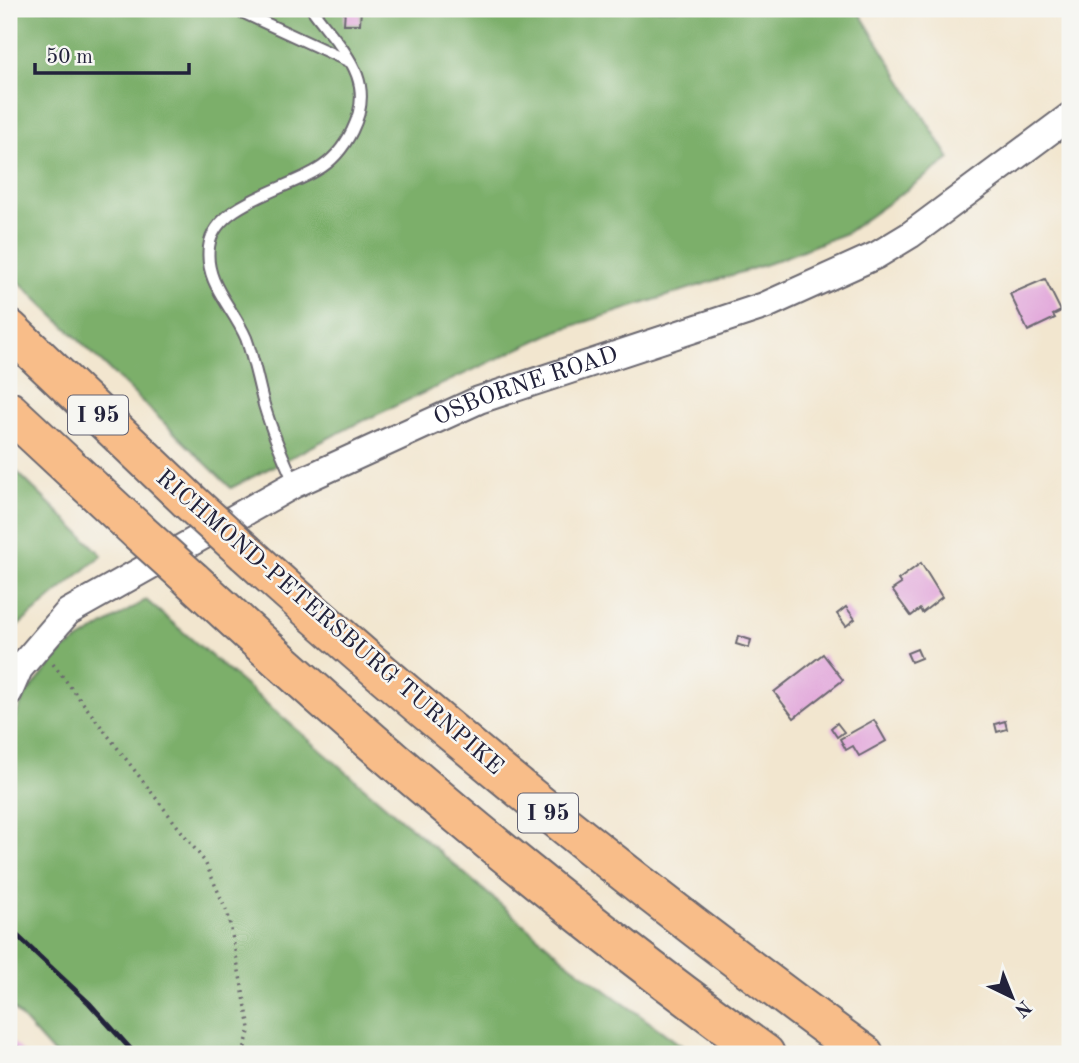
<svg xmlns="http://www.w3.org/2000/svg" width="1079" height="1063" font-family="'Old Standard TT',serif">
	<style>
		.forest { fill: #7baf6b; stroke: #4e6853; stroke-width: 2 }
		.building { fill: #e3acdc }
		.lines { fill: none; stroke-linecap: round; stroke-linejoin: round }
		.service-casing { stroke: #6b676f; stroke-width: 14 }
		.tertiary-casing { stroke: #6b676f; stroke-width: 30 }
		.motorway-casing { stroke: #6b676f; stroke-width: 42 }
		.path { stroke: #6b676f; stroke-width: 3.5; stroke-dasharray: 2 5; stroke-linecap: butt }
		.service { stroke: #fff; stroke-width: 10 }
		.tertiary { stroke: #fff; stroke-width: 26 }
		.motorway { stroke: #f8bd89; stroke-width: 38 }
		.rail { stroke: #22223b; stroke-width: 5 }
		.motorway-bridge-casing { stroke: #6b676f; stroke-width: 42; stroke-linecap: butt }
		.motorway-bridge { stroke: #f8bd89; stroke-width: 38 }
		.labels { text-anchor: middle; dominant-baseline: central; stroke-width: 5; stroke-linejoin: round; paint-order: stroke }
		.shield { fill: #f6f6f2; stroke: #626272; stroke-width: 2 }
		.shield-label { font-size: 23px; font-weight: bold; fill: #22223b }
		.street-label { font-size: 24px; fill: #22223b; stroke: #f6f6f2 }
	</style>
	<rect width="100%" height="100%" fill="#f6f6f2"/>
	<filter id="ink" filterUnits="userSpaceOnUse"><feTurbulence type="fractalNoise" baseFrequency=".0143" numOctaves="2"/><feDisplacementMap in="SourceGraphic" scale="14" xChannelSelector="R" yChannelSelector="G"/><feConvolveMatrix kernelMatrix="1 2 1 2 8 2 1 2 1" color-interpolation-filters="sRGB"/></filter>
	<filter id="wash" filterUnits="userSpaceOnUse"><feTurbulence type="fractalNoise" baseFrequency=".00686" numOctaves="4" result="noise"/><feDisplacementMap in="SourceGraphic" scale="28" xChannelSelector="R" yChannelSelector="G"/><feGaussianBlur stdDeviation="1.57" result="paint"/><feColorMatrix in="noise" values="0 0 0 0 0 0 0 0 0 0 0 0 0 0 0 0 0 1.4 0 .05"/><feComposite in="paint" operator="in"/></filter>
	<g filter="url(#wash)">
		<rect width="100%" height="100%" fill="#f2e6cf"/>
		<g class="forest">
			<path d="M9 9H857L950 159 846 233 770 263 557 331 350 427 231 488 9 272Z"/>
			<path d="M9 464 102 555 12 631 9 638Z"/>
			<path d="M146 600 571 965 693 1054H54L9 1004V732L24 697 63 650Z"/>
		</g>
		<g id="blocks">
			<g class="building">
				<path d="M345 9H361L360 24H344Z"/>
				<path d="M1045 279 1061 311 1053 315 1055 318 1028 331 1010 294Z"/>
				<path d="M921 563 942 597 922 613 920 609 911 616 892 590 901 584 898 580Z"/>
				<path d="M846 607 855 619 846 626 837 614Z"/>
				<path d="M738 636 751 640 749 648 736 644Z"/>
				<path d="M917 649 921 658 911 662 907 653Z"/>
				<path d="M823 654 843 680 794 718 774 692Z"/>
				<path d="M874 720 886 741 859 756 853 746 846 750 840 739Z"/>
				<path d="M1005 721 1007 729 997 732 995 724Z"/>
				<path d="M837 723 844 732 837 737 831 728Z"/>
				<path d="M9 1038 25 1054H9Z"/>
			</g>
		</g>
	</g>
	<g filter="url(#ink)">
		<use href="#blocks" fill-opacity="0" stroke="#6b676f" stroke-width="2"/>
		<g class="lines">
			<defs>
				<g id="service">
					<path d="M235 9 350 62"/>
					<path d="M295 484C283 458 272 432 264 405 258 382 254 360 246 338 233 307 204 283 209 247 214 204 285 190 317 170 333 161 344 147 352 131 361 113 364 94 357 75 348 51 326 29 312 9"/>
				</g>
				<g id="tertiary">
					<path id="s1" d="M9 692 19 669 68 612 295 484 479 400 764 306 877 255 910 235 1070 116"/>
				</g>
				<g id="motorway">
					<path d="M9 329 188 500"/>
					<path d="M9 411 139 532"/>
					<path d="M246 553C443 732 649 897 864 1054"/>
					<path d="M192 580C374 749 563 909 765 1054"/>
				</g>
			</defs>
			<use href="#service" class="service-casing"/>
			<use href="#tertiary" class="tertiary-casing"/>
			<use href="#motorway" class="motorway-casing"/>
			<path class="path" d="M53 664 205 862 228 914 250 1028 243 1054"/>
			<use href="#service" class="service"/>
			<use href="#tertiary" class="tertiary"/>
			<use href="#motorway" class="motorway"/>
			<path class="rail" d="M9 928 89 1003 135 1054"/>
			<defs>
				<g id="motorway-bridge">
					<path d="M188 500 246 553"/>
					<path d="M139 532 192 580"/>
				</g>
			</defs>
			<use href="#motorway-bridge" class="motorway-bridge-casing"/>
			<use href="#motorway-bridge" class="motorway-bridge"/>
		</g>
	</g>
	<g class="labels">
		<g class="shield">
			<rect x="68" y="395.5" width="60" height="39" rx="5"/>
			<rect x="518" y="793.5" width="60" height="39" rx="5"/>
		</g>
		<g class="shield-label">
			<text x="98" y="415">I 95</text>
			<text x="548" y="813">I 95</text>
		</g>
		<g class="street-label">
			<text stroke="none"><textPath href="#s1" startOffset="612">OSBORNE ROAD</textPath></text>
			<text transform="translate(329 623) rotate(41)">RICHMOND-PETERSBURG TURNPIKE</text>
		</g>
	</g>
	<rect width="1079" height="1063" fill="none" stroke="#f6f6f2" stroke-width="35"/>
	<g transform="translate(1012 997) rotate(137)" stroke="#f6f6f2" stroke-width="5" paint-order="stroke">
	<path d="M0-5L12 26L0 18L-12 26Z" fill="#22223b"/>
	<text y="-10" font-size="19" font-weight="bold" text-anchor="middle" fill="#22223b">N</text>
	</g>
	<path d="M35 63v10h154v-10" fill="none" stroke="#22223b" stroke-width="3.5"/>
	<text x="46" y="63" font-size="21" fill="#22223b" stroke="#f6f6f2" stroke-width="5" paint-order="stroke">50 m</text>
</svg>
